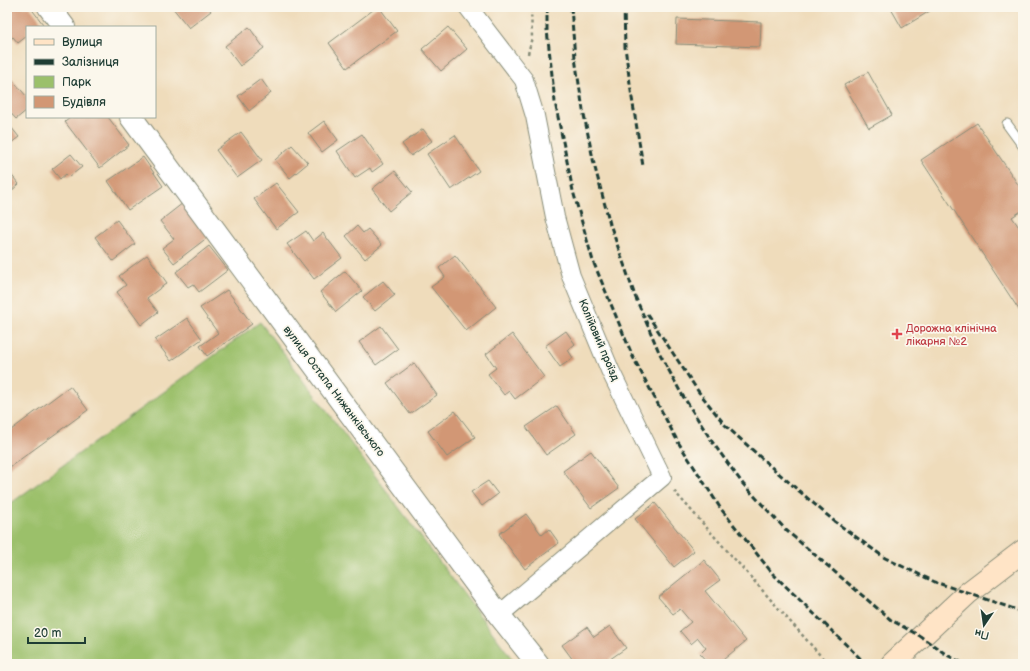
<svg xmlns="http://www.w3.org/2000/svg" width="1030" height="671" font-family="'Balsamiq Sans',sans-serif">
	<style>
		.green { fill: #9bc06b; stroke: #5d7e50 }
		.building { fill: #d29774 }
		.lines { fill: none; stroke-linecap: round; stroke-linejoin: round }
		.service-casing { stroke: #878c78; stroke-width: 11 }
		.minor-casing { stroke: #878c78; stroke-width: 20 }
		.tertiary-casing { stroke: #878c78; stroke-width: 24 }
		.secondary-casing { stroke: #878c78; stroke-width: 24 }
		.path { stroke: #878c78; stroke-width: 2.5; stroke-dasharray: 3 3; stroke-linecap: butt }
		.service { stroke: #fff; stroke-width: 9 }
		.minor { stroke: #fff; stroke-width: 18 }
		.tertiary { stroke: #fff; stroke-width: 22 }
		.secondary { stroke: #ffe4c6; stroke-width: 22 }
		.rail { stroke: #1f3d34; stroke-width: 3; stroke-dasharray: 6 3; stroke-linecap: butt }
		.health-dot { fill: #e0444e; stroke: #fbf7ec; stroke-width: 1.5 }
		.labels { text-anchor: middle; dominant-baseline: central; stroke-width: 3.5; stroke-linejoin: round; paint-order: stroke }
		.health-label { font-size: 11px; fill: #be3a42; stroke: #fbf7ec; text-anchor: start }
		.street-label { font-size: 11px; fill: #1f3d34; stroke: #fbf7ec }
	</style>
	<rect width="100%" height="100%" fill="#fbf7ec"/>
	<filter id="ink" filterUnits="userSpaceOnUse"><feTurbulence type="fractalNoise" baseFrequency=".025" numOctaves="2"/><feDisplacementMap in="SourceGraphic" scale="8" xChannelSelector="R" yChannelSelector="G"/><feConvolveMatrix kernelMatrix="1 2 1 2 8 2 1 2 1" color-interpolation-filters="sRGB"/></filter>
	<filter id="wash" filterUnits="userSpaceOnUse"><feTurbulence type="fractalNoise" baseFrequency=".012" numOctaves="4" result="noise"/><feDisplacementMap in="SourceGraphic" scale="16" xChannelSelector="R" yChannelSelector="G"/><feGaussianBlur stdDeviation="0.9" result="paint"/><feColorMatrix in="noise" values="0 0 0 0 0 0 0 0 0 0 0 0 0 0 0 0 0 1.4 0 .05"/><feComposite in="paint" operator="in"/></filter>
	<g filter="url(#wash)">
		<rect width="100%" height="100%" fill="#efdcbb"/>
		<path class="green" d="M260 322 516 664H7V506Z"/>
		<g id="blocks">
			<g class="building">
				<path d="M7 7H30L43 24 39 27H27V36L18 43 13 37 7 42Z"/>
				<path d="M172 7H208L211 11 189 28Z"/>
				<path d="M377 7H379L397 31 347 68 329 43Z"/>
				<path d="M890 7H932L933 9 902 28Z"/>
				<path d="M677 19 761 22 760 47 676 44Z"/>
				<path d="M249 27 264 48 240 66 225 46Z"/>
				<path d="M448 27 467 49 441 71 422 49Z"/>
				<path d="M868 72 892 115 869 128 844 85Z"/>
				<path d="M10 77 27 97V110L16 119 7 109V79Z"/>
				<path d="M261 79 271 93 249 111 238 96Z"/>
				<path d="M71 117H108L129 145 100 168 65 122Z"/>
				<path d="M324 121 338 140 322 152 308 133Z"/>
				<path d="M7 122 19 137 7 146Z"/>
				<path d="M977 123 1023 192V210L1012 217 1023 233V316L921 160Z"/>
				<path d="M423 129 432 141 411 156 402 144Z"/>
				<path d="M241 132 262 160 237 178 216 150Z"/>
				<path d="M362 134 383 164 372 172 370 168 355 178 337 151Z"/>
				<path d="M455 135 479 171 451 190 427 154Z"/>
				<path d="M292 145 308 163 290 178 275 160Z"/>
				<path d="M71 154 82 167 69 177 66 174 60 179 52 169Z"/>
				<path d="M143 157 163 186 128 210 108 181Z"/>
				<path d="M7 170 19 184 7 195Z"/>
				<path d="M395 171 412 192 389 211 372 189Z"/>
				<path d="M276 183 299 212 276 229 254 199Z"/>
				<path d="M183 203 208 237 174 263 162 248 174 239 160 221Z"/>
				<path d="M117 220 135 244 113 261 95 237Z"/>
				<path d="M357 226 363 233 368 229 382 245 365 259 346 236Z"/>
				<path d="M306 231 313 241 323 233 342 258 314 279 287 244Z"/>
				<path d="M209 246 228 270 199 292 193 284 188 287 176 272Z"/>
				<path d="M147 255 167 283 147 298 158 312 141 325 117 292 126 285 119 276Z"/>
				<path d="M455 255 496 307 466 331 431 287 445 277 439 268Z"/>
				<path d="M345 271 362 291 336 312 320 292Z"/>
				<path d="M383 281 395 295 375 311 363 297Z"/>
				<path d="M227 290 252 324 207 356 200 346 218 333 200 308Z"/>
				<path d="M187 318 202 339 171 361 155 340Z"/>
				<path d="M381 326 398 349 376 365 359 342Z"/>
				<path d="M566 331 575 344 568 350 573 358 560 367 545 346Z"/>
				<path d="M512 334 544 377 515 399 509 391 504 395 488 374 496 368 486 354Z"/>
				<path d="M414 363 437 395 410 414 387 383Z"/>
				<path d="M70 386 88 410 7 469V433Z"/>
				<path d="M557 406 576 434 546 455 526 427Z"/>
				<path d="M455 411 475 437 447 457 428 431Z"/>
				<path d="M591 451 619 488 591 508 563 471Z"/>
				<path d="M488 481 498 494 482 506 471 492Z"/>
				<path d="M655 503 694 551 674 567 635 519Z"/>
				<path d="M526 514 542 535 549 529 559 543 525 569 499 534Z"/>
				<path d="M704 560 720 580 705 591 746 641 718 664H709L700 654 706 648 698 638 691 644 680 631 691 622 680 609 673 614 658 597Z"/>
				<path d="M610 626 626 648 603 664H576L562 645 587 627 594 637Z"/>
			</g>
		</g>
	</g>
	<g filter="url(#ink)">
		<use href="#blocks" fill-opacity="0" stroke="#878c78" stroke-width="1"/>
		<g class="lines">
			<defs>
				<path id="service" d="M1007 124 1023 146"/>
				<path id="minor" d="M468 7 524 80 535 116 555 217 571 276 610 370 662 477 499 615"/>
				<g id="tertiary">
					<path d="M49 7 64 27"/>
					<path d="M131 117 499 615 538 664"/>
				</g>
				<path id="secondary" d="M892 664 968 593 1023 551"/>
			</defs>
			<use href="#service" class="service-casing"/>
			<use href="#minor" class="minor-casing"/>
			<use href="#tertiary" class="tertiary-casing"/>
			<use href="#secondary" class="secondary-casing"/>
			<g class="path">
				<path d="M528 54 532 37 531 7"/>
				<path d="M674 491 828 664"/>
			</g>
			<use href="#service" class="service"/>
			<use href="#minor" class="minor"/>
			<use href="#tertiary" class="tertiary"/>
			<use href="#secondary" class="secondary"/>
			<g class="rail">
				<path d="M547 7V30L555 102 573 191 593 261 633 357 678 442 721 509 773 574 866 664"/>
				<path d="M571 7 575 58 583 110 594 164 610 224 635 296 659 352 681 393 713 443 743 484 787 531 891 620 920 636 947 655 964 664"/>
				<path d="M624 7 625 47 632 98 643 166"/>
				<path d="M647 314 698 391 725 425 769 465 834 521 885 558 935 582 1023 612"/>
			</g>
		</g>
	</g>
	<path class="health-dot" d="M895 328h4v4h4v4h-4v4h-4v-4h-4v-4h4z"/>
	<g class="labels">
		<g class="health-label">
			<text x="906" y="328">Дорожна клінічна<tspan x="906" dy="13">лікарня №2</tspan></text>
		</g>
		<g class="street-label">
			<text transform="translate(599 340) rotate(67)">Колійовий проїзд</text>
			<text transform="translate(334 391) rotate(53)">вулиця Остапа Нижанківського</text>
		</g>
	</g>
	<rect width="1030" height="671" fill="none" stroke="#fbf7ec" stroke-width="24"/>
	<rect x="26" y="26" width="130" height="92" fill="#fbf7ec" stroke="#a3ada2"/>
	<rect x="34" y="39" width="20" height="6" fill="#ffe4c6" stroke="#a3ada2"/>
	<text x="62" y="46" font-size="12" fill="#1f3d34">Вулиця</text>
	<rect x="34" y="59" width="20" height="6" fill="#1f3d34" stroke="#a3ada2"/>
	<text x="62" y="66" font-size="12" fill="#1f3d34">Залізниця</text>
	<rect x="34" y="76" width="20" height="12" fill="#9bc06b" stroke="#a3ada2"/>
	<text x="62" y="86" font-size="12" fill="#1f3d34">Парк</text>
	<rect x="34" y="96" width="20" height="12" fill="#d29774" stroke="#a3ada2"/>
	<text x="62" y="106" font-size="12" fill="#1f3d34">Будівля</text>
	<g transform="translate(984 625) rotate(193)" stroke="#fbf7ec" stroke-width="3" paint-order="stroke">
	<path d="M0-3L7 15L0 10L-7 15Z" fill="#1f3d34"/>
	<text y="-6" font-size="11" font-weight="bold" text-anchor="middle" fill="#1f3d34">Пн</text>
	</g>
	<path d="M28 637v6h57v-6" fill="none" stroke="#1f3d34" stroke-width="2"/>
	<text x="34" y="637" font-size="12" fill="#1f3d34" stroke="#fbf7ec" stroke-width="3" paint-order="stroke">20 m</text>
</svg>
